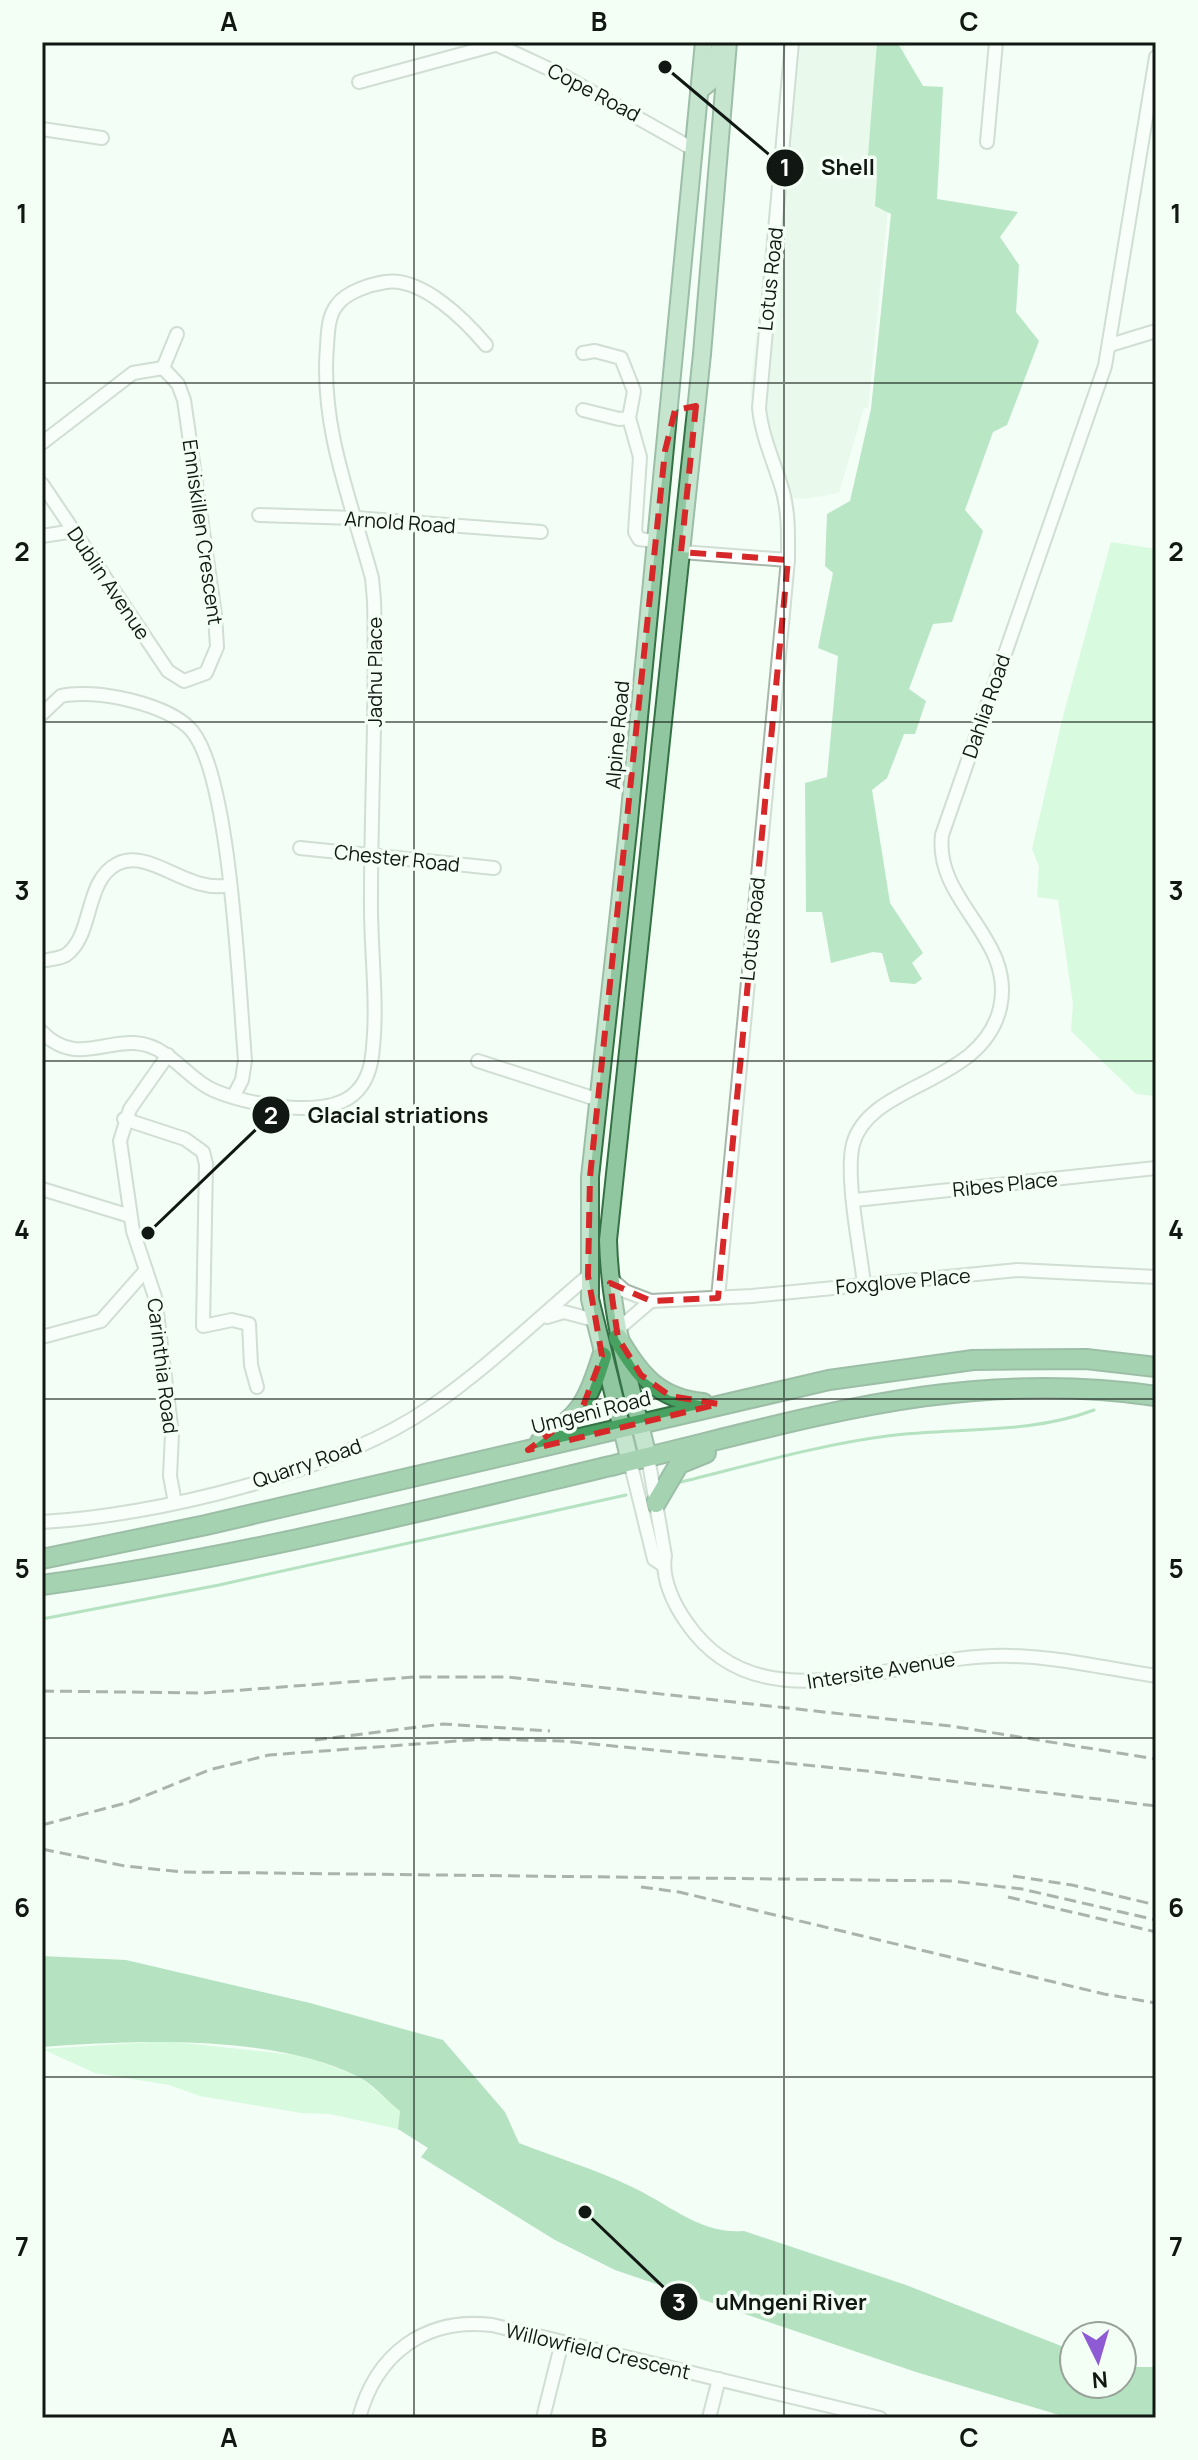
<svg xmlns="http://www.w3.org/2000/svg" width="1198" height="2460" font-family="Manrope,sans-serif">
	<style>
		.built { fill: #ddf5e1 }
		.green { fill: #b9f8c5 }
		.forest { fill: #74cb89 }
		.water { fill: #6bc180 }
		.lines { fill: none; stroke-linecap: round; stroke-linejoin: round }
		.stream { stroke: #6bc180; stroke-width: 3 }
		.minor-casing { stroke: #a7b8aa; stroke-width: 16 }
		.major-casing { stroke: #347145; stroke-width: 20 }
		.highway-casing { stroke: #347145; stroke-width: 22 }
		.minor { stroke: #fff; stroke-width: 12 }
		.major { stroke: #91c7a0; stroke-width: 16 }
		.highway { stroke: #47a160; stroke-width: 18 }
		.rail { stroke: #535b55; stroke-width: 3; stroke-dasharray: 12 6; stroke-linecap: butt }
		.marked { fill: none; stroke: #d62828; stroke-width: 6; stroke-dasharray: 16 10; stroke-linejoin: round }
		.grid { fill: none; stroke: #111712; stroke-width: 2; stroke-opacity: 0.55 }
		.labels { text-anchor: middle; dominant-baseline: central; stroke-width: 7; stroke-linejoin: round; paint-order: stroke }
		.street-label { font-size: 20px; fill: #111712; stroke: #f3fef5 }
		.leader { fill: none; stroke: #111712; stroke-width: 3 }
		.callout-dot { fill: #111712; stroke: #f3fef5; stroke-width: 3 }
		.mark-label { font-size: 24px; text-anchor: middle; font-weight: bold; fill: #fff }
		.callout-label { font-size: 22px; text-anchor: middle; font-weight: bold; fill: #111712; stroke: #f3fef5; stroke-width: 7; stroke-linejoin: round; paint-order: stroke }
		.neatline { fill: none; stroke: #111712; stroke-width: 3 }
		.grid-label { font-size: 26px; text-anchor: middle; font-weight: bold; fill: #111712 }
	</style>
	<rect width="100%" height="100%" fill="#f3fef5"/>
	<path class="built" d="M789 42H905L868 408H864L839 493 804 499 777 496 758 438 750 392Z"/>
	<g class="green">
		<path d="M1111 542 1156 549 1154 1096 1136 1094 1071 1031 1073 1004 1058 900 1037 897 1039 866 1032 849 1063 716Z"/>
		<path d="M166 2041 305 2056 360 2077 400 2111 398 2129 330 2114 301 2113 200 2096 169 2085 95 2073 42 2049Z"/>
	</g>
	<path class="forest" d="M877 42H897L923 86 943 87 937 199 1018 212 1000 237 1019 265 1016 312 1039 341 1007 425 993 432 965 510 983 531 952 622 933 624 909 689 926 701 915 734H904L887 778 872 790 890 903 923 953 912 963 922 979 915 984 890 982 882 953 873 952 831 963 822 912H806L805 783 827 777 838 656 818 648 833 573 825 566 827 514 850 501 871 409 891 214 875 206 877 177 867 168Z"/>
	<path class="water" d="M42 1956 126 1960 310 2003 443 2040 505 2112 519 2143C555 2157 594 2169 630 2186 668 2203 700 2235 744 2231L906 2285 1074 2351V2384H1122V2367H1154L1156 2418H1069L916 2372 615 2270 555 2240 421 2157 428 2148 398 2129 400 2111C386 2100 372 2083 357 2076 272 2034 135 2040 42 2047Z"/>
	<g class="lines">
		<g class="stream">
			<path d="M677 1483C747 1466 817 1445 887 1436 956 1427 1028 1435 1094 1410"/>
			<path d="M42 1619 219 1585 626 1495"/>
		</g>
		<defs>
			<g id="minor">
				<path d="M491 42 562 75 693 149"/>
				<path d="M359 82 495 45"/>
				<path d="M42 129 102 138"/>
				<path d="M987 142 996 42"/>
				<path d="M1110 345 1156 331"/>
				<path d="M163 368 177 334"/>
				<path d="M583 410 619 419 629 418 634 391 621 358 595 351 583 353"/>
				<path d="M629 418 640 457 635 532 639 539 655 541"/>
				<path d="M42 443 133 373 163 368 178 384 184 400 215 615 217 647 206 673 184 681 168 671 42 484"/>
				<path d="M259 515 355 518 541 532"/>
				<path d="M42 536 74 531"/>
				<path d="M681 552 788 560"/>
				<path d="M42 714 61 696C94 688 170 704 192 731 231 778 239 992 245 1060L242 1080 233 1097"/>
				<path d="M300 848 494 868"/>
				<path d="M42 961C50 959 59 959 66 955 94 935 84 881 117 864 150 847 189 895 229 885"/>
				<path d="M42 1032C83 1074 120 1022 165 1054 182 1065 195 1082 213 1090 247 1105 330 1121 357 1091 368 1080 372 1063 373 1047 378 999 370 945 371 896 371 797 377 698 374 600L372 578C351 501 320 427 327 346 328 332 328 316 337 305 346 292 371 284 386 282 422 277 465 320 486 345"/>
				<path d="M168 1055 130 1109 120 1141 133 1231 155 1297 172 1434 170 1476 175 1503"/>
				<path d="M478 1061 599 1100"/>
				<path d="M124 1119 185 1139 203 1152 206 1164 203 1326 232 1320 249 1324 251 1365 257 1387"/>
				<path d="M42 1189 130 1216"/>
				<path d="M855 1200 1156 1168"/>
				<path d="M609 1277 625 1291 651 1301 752 1296 1018 1270 1156 1277"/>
				<path d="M864 1284C860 1248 845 1176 853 1144 870 1082 982 1085 1000 1008 1016 938 934 902 942 835L1105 366 1156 57"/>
				<path d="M718 1298 788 560C788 537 789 515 783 492 775 464 762 438 759 408L792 42"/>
				<path d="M547 1317 564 1312 594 1320"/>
				<path d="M617 1330 651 1301"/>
				<path d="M42 1337 101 1321 146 1270"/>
				<path d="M648 1457 665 1556C661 1578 674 1605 687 1623 759 1728 892 1658 993 1656 1047 1654 1103 1668 1156 1676"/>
				<path d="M630 1461 654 1559 663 1565"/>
				<path d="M42 1522C155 1516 336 1472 429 1408 486 1369 535 1321 588 1276"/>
				<path d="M359 2418C376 2354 425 2317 492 2325L880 2418"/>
				<path d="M543 2418 562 2342"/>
				<path d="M709 2418 719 2379"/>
			</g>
			<g id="major">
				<path d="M699 91 711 81 720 47"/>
				<path d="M648 1457C630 1384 610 1314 608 1240L702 354 728 42"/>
				<path d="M630 1461 590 1299V1177L629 821 704 42"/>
			</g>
			<g id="highway">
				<path d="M618 1338C639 1375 659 1399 703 1403"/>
				<path d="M540 1442C580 1416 588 1402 602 1356"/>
				<path d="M656 1503 679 1464 706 1453"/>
				<path d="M42 1559 206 1525 829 1380 973 1360 1086 1359 1156 1367"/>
				<path d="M42 1585C239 1558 434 1508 627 1462 812 1418 963 1368 1156 1396"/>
			</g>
		</defs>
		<use href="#minor" class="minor-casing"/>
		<use href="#major" class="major-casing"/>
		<use href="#highway" class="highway-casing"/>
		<use href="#minor" class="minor"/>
		<use href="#major" class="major"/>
		<use href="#highway" class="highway"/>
		<g class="rail">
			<path d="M42 1691 203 1693 414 1677H507L951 1726 1156 1759"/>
			<path d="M315 1740 443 1724 550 1731"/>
			<path d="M42 1825 130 1802 209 1770 269 1755 484 1739 562 1741 867 1771 1156 1806"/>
			<path d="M42 1849 125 1866 182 1872 951 1881 1022 1889 1156 1920"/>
			<path d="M1013 1876 1072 1885 1156 1905"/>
			<path d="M641 1887 679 1892 1104 1994 1156 2003"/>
			<path d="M1008 1897 1156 1932"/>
		</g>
	</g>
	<path d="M0 0H1198V2460H0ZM696 406 681 552 788 560 718 1298 651 1301 610 1283 618 1338 641 1375 670 1396 719 1404 528 1450 582 1409 602 1356 588 1276 590 1177 665 451 675 410Z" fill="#f3fef5" fill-opacity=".55" fill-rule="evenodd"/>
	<path class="marked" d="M696 406 681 552 788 560 718 1298 651 1301 610 1283 618 1338 641 1375 670 1396 719 1404 528 1450 582 1409 602 1356 588 1276 590 1177 665 451 675 410Z"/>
	<path class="grid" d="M414 42V2418M784 42V2418M42 383H1156M42 722H1156M42 1061H1156M42 1399H1156M42 1738H1156M42 2077H1156"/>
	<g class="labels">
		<g class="street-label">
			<text transform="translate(594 92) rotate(28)">Cope Road</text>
			<text transform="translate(770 279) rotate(-84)">Lotus Road</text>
			<text transform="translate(400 522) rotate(4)">Arnold Road</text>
			<text transform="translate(203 532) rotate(82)">Enniskillen Crescent</text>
			<text transform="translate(109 583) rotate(56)">Dublin Avenue</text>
			<text transform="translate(374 672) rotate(-90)">Jadhu Place</text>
			<text transform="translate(986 706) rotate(-71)">Dahlia Road</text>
			<text transform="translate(617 735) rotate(-85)">Alpine Road</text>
			<text transform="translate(397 858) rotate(6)">Chester Road</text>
			<text transform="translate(752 929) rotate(-84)">Lotus Road</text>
			<text transform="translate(1005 1184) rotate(-6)">Ribes Place</text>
			<text transform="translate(903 1281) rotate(-5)">Foxglove Place</text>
			<text transform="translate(163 1366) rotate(83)">Carinthia Road</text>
			<text transform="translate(591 1412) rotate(-14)">Umgeni Road</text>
			<text transform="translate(307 1463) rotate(-19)">Quarry Road</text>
			<text transform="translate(881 1670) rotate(-9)">Intersite Avenue</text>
			<text transform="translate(598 2351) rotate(13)">Willowfield Crescent</text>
		</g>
	</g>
	<path class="leader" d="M665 67L785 168M148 1233L271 1115M585 2212L679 2302"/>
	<g class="callout-dot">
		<circle cx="665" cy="67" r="8"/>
		<circle cx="148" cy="1233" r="8"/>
		<circle cx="585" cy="2212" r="8"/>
		<circle cx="785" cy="168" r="20"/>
		<circle cx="271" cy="1115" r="20"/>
		<circle cx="679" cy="2302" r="20"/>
	</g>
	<g class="mark-label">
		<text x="785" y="176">1</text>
		<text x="271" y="1124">2</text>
		<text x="679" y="2311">3</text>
	</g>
	<g class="callout-label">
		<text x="848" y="175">Shell</text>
		<text x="398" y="1123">Glacial striations</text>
		<text x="791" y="2310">uMngeni River</text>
	</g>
	<rect width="1198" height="2460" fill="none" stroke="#f3fef5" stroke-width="88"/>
	<g transform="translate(1098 2360) rotate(175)"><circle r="38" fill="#f3fef5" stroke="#99a29a" stroke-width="2"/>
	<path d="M0-6L14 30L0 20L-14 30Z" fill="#8e5bd4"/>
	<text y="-12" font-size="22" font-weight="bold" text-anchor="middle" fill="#111712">N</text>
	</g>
	<rect x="44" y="44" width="1110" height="2372" class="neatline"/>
	<g class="grid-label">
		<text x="229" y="31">A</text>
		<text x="599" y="31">B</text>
		<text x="969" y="31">C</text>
		<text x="22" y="223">1</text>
		<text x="1176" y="223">1</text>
		<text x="22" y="561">2</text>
		<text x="1176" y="561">2</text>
		<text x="22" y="900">3</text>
		<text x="1176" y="900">3</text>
		<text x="22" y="1239">4</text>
		<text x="1176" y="1239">4</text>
		<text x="22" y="1578">5</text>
		<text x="1176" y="1578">5</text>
		<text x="22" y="1917">6</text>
		<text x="1176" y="1917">6</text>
		<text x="22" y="2256">7</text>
		<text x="1176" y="2256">7</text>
		<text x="229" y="2447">A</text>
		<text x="599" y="2447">B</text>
		<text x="969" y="2447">C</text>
	</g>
</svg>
